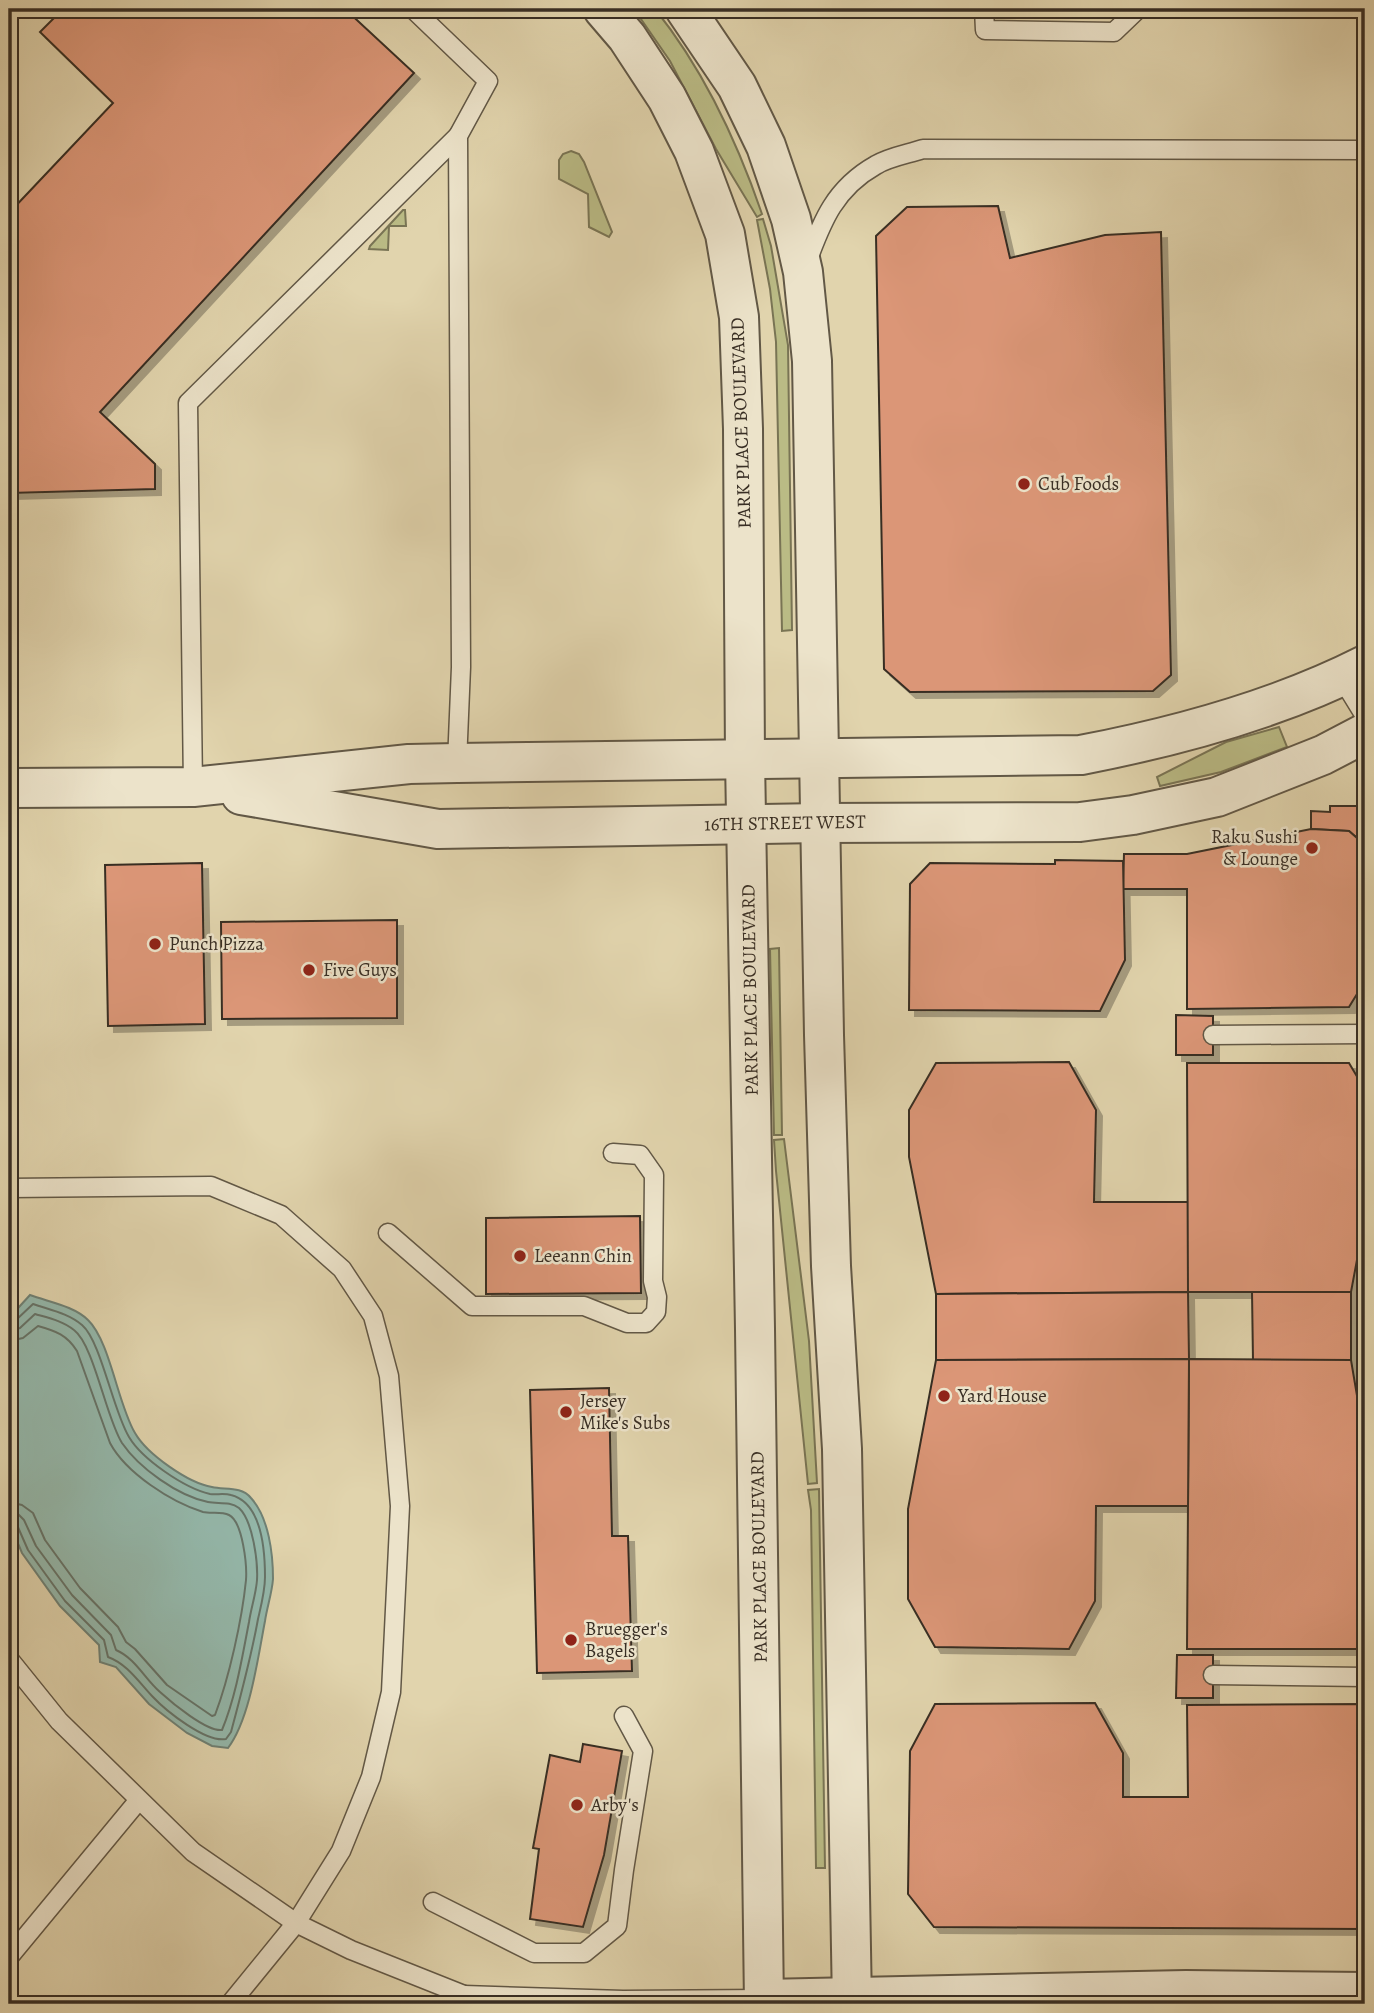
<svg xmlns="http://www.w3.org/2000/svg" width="1374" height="2013" font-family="Alegreya,serif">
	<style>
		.green { fill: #babb85; stroke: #797454; stroke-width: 2 }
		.water { fill: #94b8ab; stroke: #6f8175; stroke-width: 2 }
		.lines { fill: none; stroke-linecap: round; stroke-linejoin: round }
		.shore { stroke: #667368; stroke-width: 2 }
		.building { fill: #db9677; stroke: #382e24; stroke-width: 2; filter: url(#shadow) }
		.service-casing { stroke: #625846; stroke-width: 21 }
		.tertiary-casing { stroke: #625846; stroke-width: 42 }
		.service { stroke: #ece3ca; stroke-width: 18 }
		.tertiary { stroke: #ece3ca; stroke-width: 38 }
		.poi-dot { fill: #8f2418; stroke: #ece3ca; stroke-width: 2.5 }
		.labels { text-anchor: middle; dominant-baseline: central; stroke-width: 5; stroke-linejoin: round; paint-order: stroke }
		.street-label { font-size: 19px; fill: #382e24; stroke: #ece3ca }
		.poi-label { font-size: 19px; fill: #382e24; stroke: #ece3ca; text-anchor: start }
	</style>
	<defs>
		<filter id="shadow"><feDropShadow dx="6" dy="6" stdDeviation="0" flood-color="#0004"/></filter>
	</defs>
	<rect width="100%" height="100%" fill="#e1d4ad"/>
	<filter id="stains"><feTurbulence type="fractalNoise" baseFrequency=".00286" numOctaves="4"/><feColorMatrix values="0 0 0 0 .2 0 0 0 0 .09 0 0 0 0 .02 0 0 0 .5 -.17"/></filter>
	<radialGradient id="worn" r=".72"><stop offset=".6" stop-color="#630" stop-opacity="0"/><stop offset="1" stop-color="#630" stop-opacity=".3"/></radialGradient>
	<g class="green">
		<path d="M634 9H655C704 70 737 141 762 214L757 217 716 149 670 61Z"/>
		<path d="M571 151 579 154 584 162 612 232 609 237 589 227 588 194 559 179V160L563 154Z"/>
		<path d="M403 210H405L406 226H389L388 250 369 249 370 246Z"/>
		<path d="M763 219 771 246 788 345 792 630 782 631 776 342 770 289 757 220Z"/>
		<path d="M1279 727 1287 747 1221 772 1160 786 1157 777 1226 742Z"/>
		<path d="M779 948 782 1135H774L770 949Z"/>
		<path d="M784 1139 809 1341 817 1483 808 1484 776 1171 774 1140Z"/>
		<path d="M819 1489 825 1868H816L811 1510 808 1490Z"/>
	</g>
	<path class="water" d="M30 1295C49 1302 74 1306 88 1320 110 1341 118 1405 135 1433 147 1454 188 1483 212 1487 225 1490 241 1486 251 1498 269 1518 273 1554 273 1579 272 1593 267 1607 265 1621 258 1657 250 1719 228 1748L212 1746 187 1733 149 1704 116 1667 100 1662 99 1645 60 1606 22 1553 9 1522V1318Z"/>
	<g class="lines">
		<g class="shore">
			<path d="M9 1322 16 1320 33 1304C50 1310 68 1313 82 1325 101 1341 113 1411 129 1437 142 1459 184 1488 210 1494 216 1495 224 1493 231 1495 262 1503 265 1551 265 1577 265 1591 261 1606 258 1619 251 1658 241 1695 231 1732L226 1739C206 1743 166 1711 152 1696 138 1681 127 1664 108 1657L104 1640 65 1601 28 1550 17 1525 9 1522"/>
			<path d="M9 1331 20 1328 35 1314C49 1318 63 1321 74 1330 94 1345 106 1418 122 1443 139 1468 178 1496 208 1502 218 1504 230 1501 239 1508 253 1521 258 1562 257 1580 256 1594 251 1608 249 1622 242 1658 236 1696 222 1730 207 1732 172 1703 160 1692 145 1679 135 1658 116 1650L111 1635 72 1595 36 1546 24 1520 18 1514 9 1513"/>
			<path d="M9 1341 23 1338 38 1326C56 1331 67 1335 77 1351L110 1443C126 1473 171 1502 203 1512 211 1514 221 1511 229 1515 243 1522 247 1566 246 1580 242 1620 229 1678 215 1715L212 1716 167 1685 135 1649 126 1642 118 1627 80 1588 45 1540 33 1513 22 1505 9 1502"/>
		</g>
	</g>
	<g class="building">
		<path d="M63 9H345L414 73 100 412 155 464V489L9 493V213L113 103 40 32Z"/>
		<path d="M998 206 1010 258 1105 235 1161 232 1171 675 1153 691 910 692 884 669 876 236 907 207Z"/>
		<path d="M1330 806H1360L1365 811V845L1349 831 1311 829V811L1330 812Z"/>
		<path d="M1311 829 1349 831 1365 845V981L1349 1007 1187 1009V889H1123L1124 854H1187Z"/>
		<path d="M1055 860 1123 861 1125 960 1100 1011 909 1010 910 884 930 863 1055 864Z"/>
		<path d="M202 863 205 1024 108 1026 105 865Z"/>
		<path d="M397 920V1018L222 1019 221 922Z"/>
		<path d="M1176 1015 1213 1016V1055H1176Z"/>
		<path d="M1069 1062 1096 1110 1094 1202H1188V1292L936 1294 909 1157V1110L936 1063Z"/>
		<path d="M1187 1063H1349L1365 1090V1217L1351 1292H1188Z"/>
		<path d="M640 1216 641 1293 486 1294V1218Z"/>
		<path d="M1188 1292 1189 1359 936 1360V1294Z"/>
		<path d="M1252 1292H1351V1360H1253Z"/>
		<path d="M1189 1359 1351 1360 1365 1443V1649H1187Z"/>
		<path d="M1189 1359 1188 1506H1096L1095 1601 1069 1649 935 1647 908 1599V1509L936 1360Z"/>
		<path d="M609 1388 612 1536H628L632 1671 537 1673 530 1390Z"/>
		<path d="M1177 1655H1213V1698H1176Z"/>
		<path d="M1095 1703 1123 1753V1797H1188L1187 1705 1365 1704V1929L934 1927 908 1894 910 1751 935 1704Z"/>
		<path d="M583 1744 622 1751 604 1855 583 1927 530 1919 539 1849 533 1848 550 1755 580 1762Z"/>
	</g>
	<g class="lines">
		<defs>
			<g id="service">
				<path d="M413 9 488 81 458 136 461 667 457 763"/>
				<path d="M984 9 985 30 1114 32 1138 9"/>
				<path d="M807 262C822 221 835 188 876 165 889 157 908 154 923 149L1365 150"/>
				<path d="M1341 677 1365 716"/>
				<path d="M193 787 188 403 458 136"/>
				<path d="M1213 1035 1365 1034"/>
				<path d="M9 1188 211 1186 281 1215 342 1269 373 1316 389 1376 400 1506 391 1692 371 1777 341 1851 296 1923 230 2004"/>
				<path d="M388 1233 472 1306H584L627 1323H646L656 1312 657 1297 653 1281 654 1175 640 1155 613 1153"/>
				<path d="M9 1659 59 1721 193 1852 296 1923 351 1950 464 1995 475 2004"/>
				<path d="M1213 1675 1365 1677"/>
				<path d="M433 1902 534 1953H584L617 1926 624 1870 643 1751 624 1716"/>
				<path d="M9 1957 138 1801"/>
				<path d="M464 1995 623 2000 764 1999"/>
			</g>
			<g id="tertiary">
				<path d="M603 9 627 37 667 98 694 151 725 234 739 317 743 429 745 759 755 1329 764 2004"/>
				<path d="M685 9 737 86 766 146 791 219 803 272 812 361 824 1035 831 1266 842 1449 852 2004"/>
				<path d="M9 788 193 787 409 764 457 763 1081 755C1175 737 1280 708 1365 665"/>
				<path d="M241 795 438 829 820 823 1080 822 1133 815 1217 797 1323 755 1365 733"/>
				<path d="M764 1999 1186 1990 1365 1992"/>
			</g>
		</defs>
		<use href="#service" class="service-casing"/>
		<use href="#tertiary" class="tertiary-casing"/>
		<use href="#service" class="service"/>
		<use href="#tertiary" class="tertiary"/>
	</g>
	<g class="poi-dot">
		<circle cx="1024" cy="484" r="7"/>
		<circle cx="1312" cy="848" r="7"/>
		<circle cx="155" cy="944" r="7"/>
		<circle cx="309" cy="970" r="7"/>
		<circle cx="520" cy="1256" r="7"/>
		<circle cx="944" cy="1396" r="7"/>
		<circle cx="566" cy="1412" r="7"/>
		<circle cx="571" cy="1640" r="7"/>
		<circle cx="577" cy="1805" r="7"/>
	</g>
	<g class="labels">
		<g class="street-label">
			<text transform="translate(741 423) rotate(-92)">PARK PLACE BOULEVARD</text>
			<text transform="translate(785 823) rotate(-1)">16TH STREET WEST</text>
			<text transform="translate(750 990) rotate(-91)">PARK PLACE BOULEVARD</text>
			<text transform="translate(759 1557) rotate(-91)">PARK PLACE BOULEVARD</text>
		</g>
		<g class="poi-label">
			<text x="1038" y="484">Cub Foods</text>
			<text x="1298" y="837" text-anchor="end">Raku Sushi<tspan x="1298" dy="22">&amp; Lounge</tspan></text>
			<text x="169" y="944">Punch Pizza</text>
			<text x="323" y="970">Five Guys</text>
			<text x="534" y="1256">Leeann Chin</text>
			<text x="958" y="1396">Yard House</text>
			<text x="580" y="1401">Jersey<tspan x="580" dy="22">Mike's Subs</tspan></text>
			<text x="585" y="1629">Bruegger's<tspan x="585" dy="22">Bagels</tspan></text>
			<text x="591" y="1805">Arby's</text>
		</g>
	</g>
	<rect width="1374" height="2013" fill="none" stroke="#e1d4ad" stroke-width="35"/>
	<rect x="10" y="10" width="1353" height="1992" fill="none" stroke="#382e24" stroke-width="3.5"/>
	<rect x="18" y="18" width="1339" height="1978" fill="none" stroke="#382e24" stroke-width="2"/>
	<rect width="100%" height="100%" filter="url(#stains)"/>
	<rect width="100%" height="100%" fill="url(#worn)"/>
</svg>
